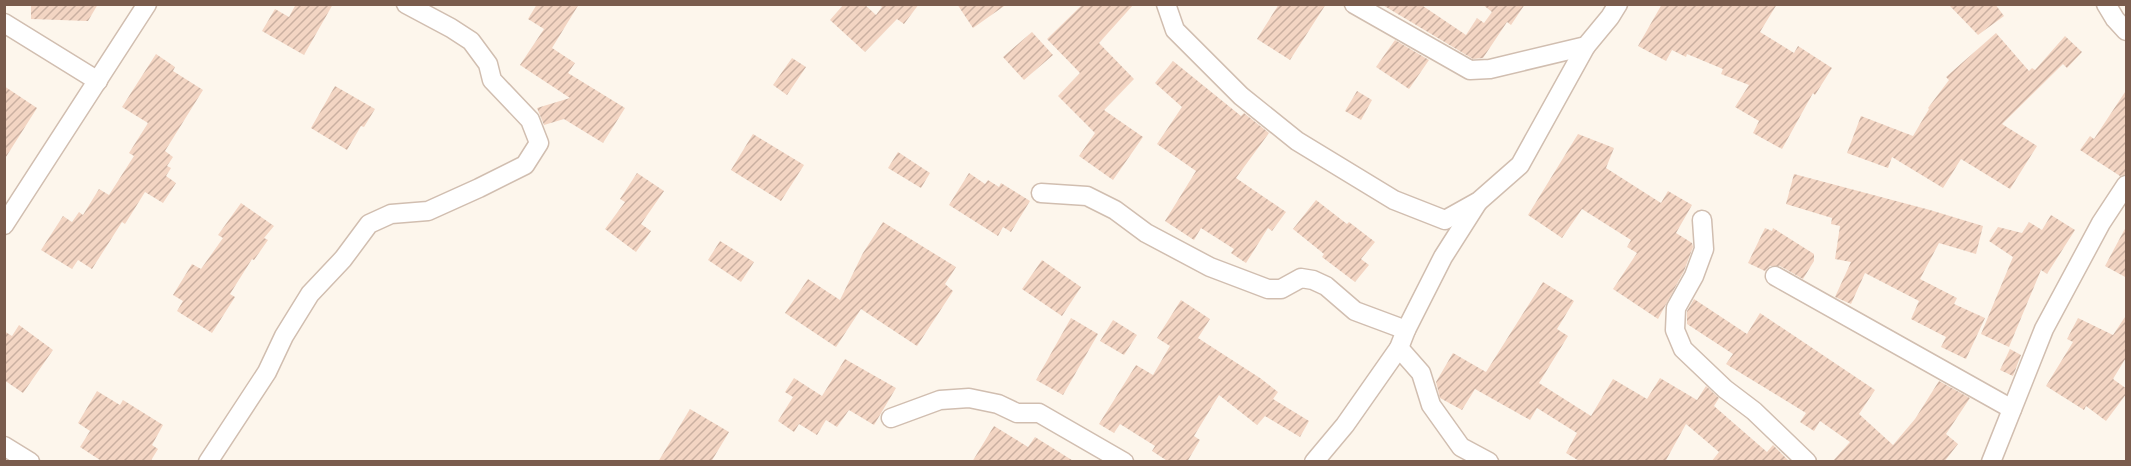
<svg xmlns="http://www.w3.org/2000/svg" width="2131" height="466" font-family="'DM Sans',sans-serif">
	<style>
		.building { fill: url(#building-hatch) }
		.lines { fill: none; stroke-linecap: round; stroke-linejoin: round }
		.minor-casing { stroke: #d1beb0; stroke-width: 21 }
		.minor { stroke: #fff; stroke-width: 18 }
	</style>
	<defs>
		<pattern id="building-hatch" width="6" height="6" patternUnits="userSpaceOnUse" patternTransform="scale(1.5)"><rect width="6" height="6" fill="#f3d5c3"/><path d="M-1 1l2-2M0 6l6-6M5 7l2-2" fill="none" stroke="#cab0a1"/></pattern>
	</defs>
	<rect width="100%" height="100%" fill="#fdf6ec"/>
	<g class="building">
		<path d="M31 4H98L88 21 31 19Z"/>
		<path d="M296 4H333L304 55 262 31 275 9 289 17Z"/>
		<path d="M537 4H579L552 48 575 63 568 73 625 108 603 143 564 119 544 125 537 108 570 98 520 65 544 29 528 19Z"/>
		<path d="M844 4H864L876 15 882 7 879 4H919L904 24 897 19 865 52 830 20Z"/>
		<path d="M957 4H1007L973 28Z"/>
		<path d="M1083 4H1134L1099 43 1134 79 1104 110 1143 137 1113 180 1079 156 1095 133 1058 96 1080 73 1047 39Z"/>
		<path d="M1279 4H1326L1290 60 1257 39Z"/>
		<path d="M1381 4H1420L1466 35 1477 18 1484 23 1492 12 1482 4H1525L1511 25 1507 22 1483 58 1473 59Z"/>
		<path d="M1662 4H1777L1760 32 1794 53 1798 46 1832 68 1815 95 1813 93 1782 149 1753 133 1759 121 1735 107 1749 85 1721 74 1723 69 1687 54 1686 57 1672 50 1666 61 1638 46Z"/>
		<path d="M1948 4H1995L2004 16 1978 35Z"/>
		<path d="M1032 32 1053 55 1024 80 1003 57Z"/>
		<path d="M1996 33 2029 71 2032 68 2035 70 2065 36 2082 52 2067 68 2063 64 2002 124 2037 146 2010 189 1961 159 1943 188 1892 157 1888 168 1847 153 1861 116 1913 136 1929 109 1928 108 1949 80 1946 77Z"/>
		<path d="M1395 40 1429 60 1409 89 1376 67Z"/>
		<path d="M156 54 175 67 173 71 203 90 165 151 173 157 167 166 171 168 166 176 176 183 163 203 145 192 125 224 122 222 92 269 78 260 72 269 41 250 63 216 72 222 79 212 83 215 99 189 109 195 134 156 129 153 148 123 122 107Z"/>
		<path d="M792 58 806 67 787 95 773 85Z"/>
		<path d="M1173 61 1241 116 1244 113 1269 133 1236 178 1286 212 1272 231 1268 228 1246 263 1231 253 1234 249 1201 228 1194 240 1165 221 1196 171 1157 144 1182 107 1155 83Z"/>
		<path d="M4 86 37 108 4 160Z"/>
		<path d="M335 86 375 109 364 127 361 126 347 150 311 128Z"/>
		<path d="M2127 89V174L2120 176 2080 150 2090 136 2094 139Z"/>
		<path d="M1357 91 1372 100 1361 120 1345 111Z"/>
		<path d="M753 134 804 165 781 201 731 170Z"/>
		<path d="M1578 134 1614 148 1606 168 1661 203 1668 191 1692 205 1676 233 1692 243 1693 247 1684 271 1658 319 1613 289 1637 253 1627 247 1631 240 1582 209 1562 238 1528 215Z"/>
		<path d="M898 152 930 173 921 188 888 168Z"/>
		<path d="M637 173 664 191 641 224 651 231 636 252 605 229 625 202 620 199Z"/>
		<path d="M969 173 985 184 988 180 999 187 1001 183 1030 201 1011 232 1003 227 998 236 949 205Z"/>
		<path d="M1794 174 1930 210 1983 226 1976 254 1939 243 1920 279 1957 298 1954 304 1985 318 1966 359 1941 347 1946 337 1911 319 1919 301 1865 273 1851 304 1835 297 1851 262 1835 259 1840 226 1831 224 1832 218 1786 204Z"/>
		<path d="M1316 200 1347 224 1349 222 1375 242 1361 259 1369 265 1355 282 1322 257 1324 254 1293 229Z"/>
		<path d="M241 203 274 226 264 238 268 240 254 260 252 259 230 294 235 297 212 333 177 311 183 301 173 295 192 264 201 269 223 238 218 235Z"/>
		<path d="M2051 215 2075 230 2047 274 2041 270 2009 347 1981 334 2013 257 1989 241 1998 227 2022 233 2029 222 2042 230Z"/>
		<path d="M883 222 956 267 945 284 953 291 917 346 861 309 836 347 785 313 808 279 840 300 863 253Z"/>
		<path d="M2127 225V278L2105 266Z"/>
		<path d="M1765 228 1772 231 1773 228 1814 254V261L1803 279 1780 266H1770L1765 271 1748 263Z"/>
		<path d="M720 241 754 262 741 282 708 260Z"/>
		<path d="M1042 260 1081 287 1062 316 1022 289Z"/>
		<path d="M1543 282 1574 301 1557 329 1568 336 1539 383 1591 416 1613 379 1647 399 1660 378 1697 400 1706 386 1719 398 1714 406 1767 452 1773 445 1790 462H1711L1719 452 1686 424 1665 462H1581L1566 453 1577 433 1537 408 1530 420 1475 389 1462 410 1440 398 1436 382 1453 353 1486 372Z"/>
		<path d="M1694 299 1747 334 1760 313 1875 390 1859 414 1893 445 1915 419 1939 381 1970 398 1946 434 1958 444 1944 462H1832L1850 442 1820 421 1814 431 1800 422 1806 413 1726 364 1733 354 1687 324V311Z"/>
		<path d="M1181 300 1210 319 1198 338 1260 378 1278 392 1273 399 1309 421 1300 437 1265 416 1257 425 1219 395 1194 436 1200 440 1187 462H1169L1152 451 1155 446 1120 424 1114 433 1099 424 1136 365 1153 375 1170 346 1157 338Z"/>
		<path d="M2127 314V356L2113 379 2127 389V393L2106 421 2086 406 2084 410 2046 386 2073 342 2067 339 2078 318 2113 335Z"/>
		<path d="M1071 318 1098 334 1063 395 1036 380Z"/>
		<path d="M1113 320 1137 335 1124 355 1100 341Z"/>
		<path d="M19 325 53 350 23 393 4 380V331L12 336Z"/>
		<path d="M2010 349 2021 355 2013 376 2000 370Z"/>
		<path d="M845 359 896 388 874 425 849 410 837 427 826 420 817 435 799 424 794 432 778 421 793 397 785 392 794 378 822 396Z"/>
		<path d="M97 391 120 405 123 400 163 425 152 445 158 449 150 462H103L80 447 90 431 78 423Z"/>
		<path d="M690 409 729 432 711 462H658Z"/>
		<path d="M994 426 1028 447 1035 437 1075 462H972Z"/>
	</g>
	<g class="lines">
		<defs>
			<g id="minor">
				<path d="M1166 4 1175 30 1241 96 1297 141 1394 200 1445 220 1479 201 1520 165 1586 46"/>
				<path d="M1354 4 1470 70 1490 69 1586 46 1610 17 1618 4"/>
				<path d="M2106 4 2115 19 2126 31"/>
				<path d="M4 23 98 81"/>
				<path d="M1041 193 1087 196 1115 210 1146 233 1210 267 1268 289H1281L1301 278 1313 280 1326 286 1355 311 1406 330"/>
				<path d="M1702 220 1704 249 1694 276 1676 308 1675 330 1683 349 1725 389 1754 411 1807 462"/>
				<path d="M4 225 147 4"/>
				<path d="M1775 276 2012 409"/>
				<path d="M1399 348 1421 373 1431 405 1461 447 1489 462"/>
				<path d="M891 418 940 400 969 398 998 404 1017 413H1039L1124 462"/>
				<path d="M4 446 30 462"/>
				<path d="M208 462 267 372 284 336 310 294 343 259 369 224 391 214 428 211 479 188 525 165 539 143 530 120 492 80 488 64 471 41 451 28 406 4"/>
				<path d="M1314 462 1345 425 1399 348 1406 330 1443 257 1478 202"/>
				<path d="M1991 462 2044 329 2101 223 2126 185"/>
			</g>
		</defs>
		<use href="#minor" class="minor-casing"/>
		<use href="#minor" class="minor"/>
	</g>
	<rect width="2131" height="466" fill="none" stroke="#7a5c4d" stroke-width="12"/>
</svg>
